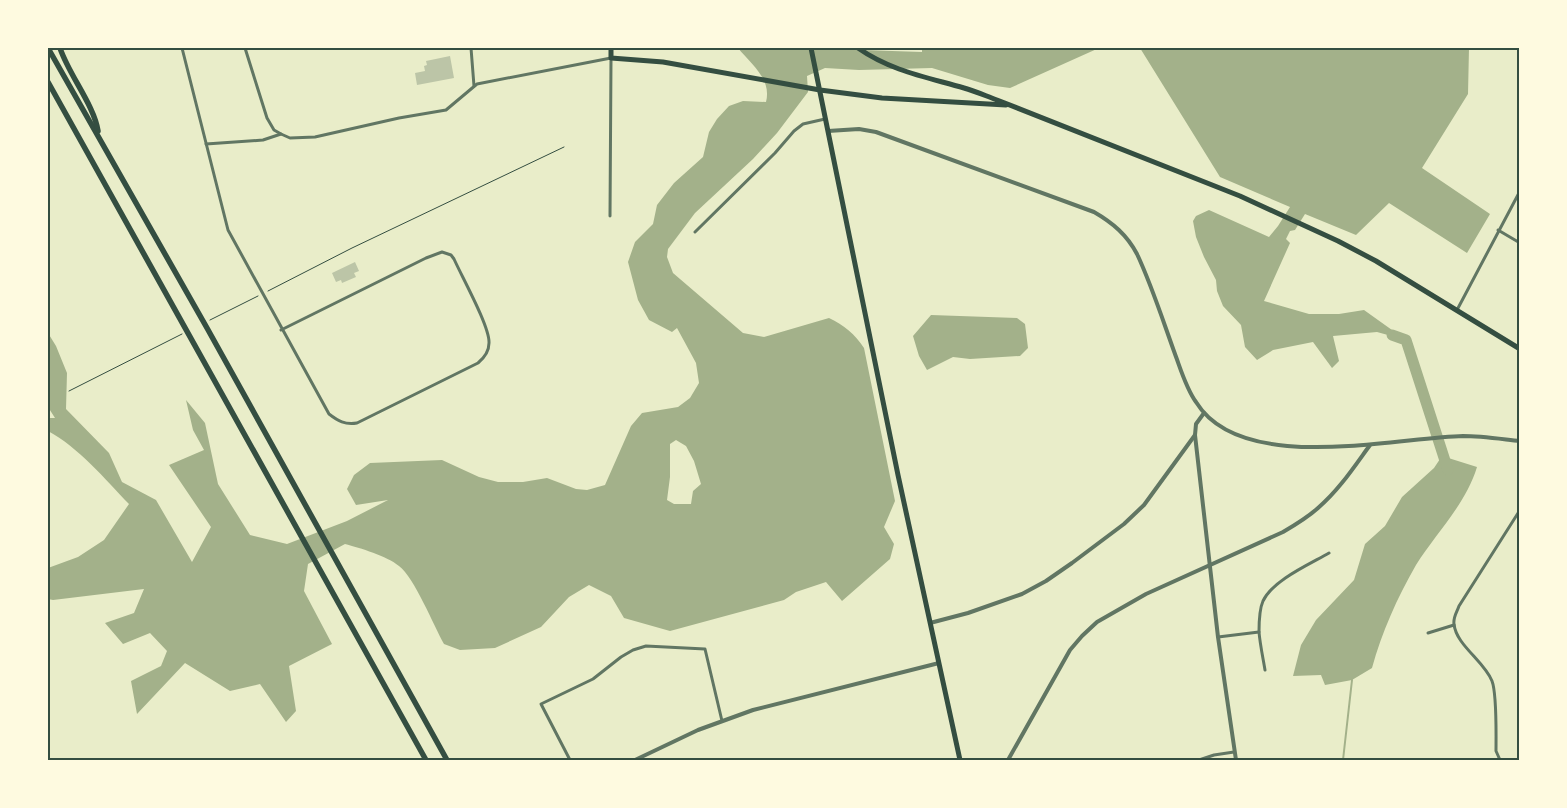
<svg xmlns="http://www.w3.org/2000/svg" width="1567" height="808" font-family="'IBM Plex Serif',serif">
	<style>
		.water { fill: #a3b18a; fill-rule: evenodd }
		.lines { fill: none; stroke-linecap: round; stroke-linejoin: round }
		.stream { stroke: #a3b18a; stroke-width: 2 }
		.river { stroke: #a3b18a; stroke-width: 11 }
		.building { fill: #bcc5a7 }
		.path { stroke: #344e41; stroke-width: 1 }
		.minor { stroke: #617663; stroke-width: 3 }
		.tertiary { stroke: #617663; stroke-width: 4 }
		.primary { stroke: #344e41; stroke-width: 5 }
		.motorway { stroke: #344e41; stroke-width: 5.5 }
		.neatline { fill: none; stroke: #344e41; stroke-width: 2 }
	</style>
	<rect width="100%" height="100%" fill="#e9edc9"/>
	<g class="water">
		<path d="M738 48H824L832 49 922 52V48H1099L1010 88 988 85 932 68 859 70 825 68 807 76 808 92 777 133 753 159 695 213 668 249 667 257 673 273 743 333 764 337 829 318C844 325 855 334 864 348L895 501 884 527 894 544 890 559 842 601 826 582 796 592 784 600 670 631 624 618 611 596 589 585 569 597 541 627 495 648 460 650 444 644C434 626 414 577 399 566 387 556 360 548 345 544L308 564 304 591 332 644 289 666 296 711 286 722 260 684 230 691 185 663 137 714 131 681 161 666 167 651 150 633 123 644 105 623 134 613 144 589 53 600 48 599V568L78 557 104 540 129 504C106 480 78 447 48 431V418H55L48 407V333L56 346 67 373 66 409 109 453 122 482 156 500 192 562 211 527 169 465 204 450 193 430 186 400 205 423 218 484 250 535 287 544 347 521 388 500 356 505 347 489 354 475 370 463 442 460 479 477 498 482H523L547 478 576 489 587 490 605 485 631 426 642 413 678 407 690 398 699 383 696 363 677 328 672 332 649 320 638 300 628 262 635 242 653 224 657 205 674 183 703 157 709 132 717 119 729 106 743 101 766 102C772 79 751 64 738 48ZM676 440 686 446 694 461 701 484 693 491 691 504H674L667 500 670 477V444Z"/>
		<path d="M1140 48H1469L1468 94 1422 168 1490 214 1467 253 1389 203 1356 235 1305 214 1295 230 1290 231 1286 239 1290 243 1264 301 1309 314H1339L1364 310 1406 340 1377 332 1333 336 1339 361 1332 368 1313 342 1273 350 1257 360 1245 347 1241 325 1223 306 1217 291 1216 280 1204 257 1196 237 1193 221 1196 216 1209 210 1269 237 1278 226 1290 207 1220 177Z"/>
		<path d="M931 315 1017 318 1025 324 1028 348 1020 356 970 359 953 357 927 370 919 356 913 336Z"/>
		<path d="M1442 456 1477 467C1466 504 1436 533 1416 565 1397 598 1382 632 1372 668L1352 680 1325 685 1321 675 1293 676 1301 645 1316 620 1354 580 1365 544 1385 526 1402 497 1434 468Z"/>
	</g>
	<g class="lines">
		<path class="stream" d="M1343 760 1352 680"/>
		<path class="river" d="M1392 335 1406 340 1448 470"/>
	</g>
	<g class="building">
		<path d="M450 56 454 78 417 85 415 73 425 71 424 66 427 65 426 61Z"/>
		<path d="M355 262 359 271 354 273 356 277 342 283 341 280 336 282 332 273Z"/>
	</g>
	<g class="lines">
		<g class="path">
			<path d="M268 291 352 248 564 147"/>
			<path d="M210 320 258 296"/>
			<path d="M69 391 182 334"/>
		</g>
		<g class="minor">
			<path d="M182 48 228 230 329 414C338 421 345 425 357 423L478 363C484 358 489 352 489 343 490 327 462 277 454 259L451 255 442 252 426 258 281 330"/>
			<path d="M245 48 267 118 274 130 281 134"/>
			<path d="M471 48 474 86"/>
			<path d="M206 144 263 140 281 134 290 138 315 137 399 118 446 110 477 84 611 58 610 216"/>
			<path d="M1498 230 1520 243"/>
			<path d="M695 232 775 153 794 131 803 124 825 119"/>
			<path d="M1457 310 1520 191"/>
			<path d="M1428 633 1454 625"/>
			<path d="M1218 637 1259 632"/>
			<path d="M1265 670C1263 658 1260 644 1259 632 1259 622 1259 610 1263 601 1273 580 1310 564 1329 553"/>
			<path d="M570 760 541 704 593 679 621 657 633 650 646 646 705 649 722 721"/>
			<path d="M1199 760 1214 755 1234 752"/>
			<path d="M1500 760 1496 751C1496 735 1497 694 1492 681 1484 661 1456 645 1454 624 1453 617 1457 612 1459 606L1520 510"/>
		</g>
		<g class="tertiary">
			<path d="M828 131 859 129 876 132 1094 212C1113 223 1127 235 1137 254 1152 286 1163 321 1175 354 1181 370 1186 388 1196 402 1241 475 1392 438 1463 436 1481 436 1501 439 1520 441"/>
			<path d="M1204 413 1196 424 1195 435 1218 637 1236 760"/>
			<path d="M930 623 968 613 1022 594 1046 581 1072 563 1124 524 1144 505 1195 435"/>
			<path d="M635 760 698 730 753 710 939 663"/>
			<path d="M1008 760 1070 650 1082 636 1097 622 1146 594 1283 532C1295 525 1308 517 1318 508 1339 490 1354 467 1370 445"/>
		</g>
		<g class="primary">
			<path d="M611 48V58L663 62 820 90 882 98 1006 105"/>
			<path d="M811 48 898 475 960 760"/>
			<path d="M858 48C891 71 926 77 964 88 975 91 986 96 997 100L1240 196 1338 241 1376 261 1520 349"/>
		</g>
		<g class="motorway">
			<path d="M48 48 207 328 447 760"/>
			<path d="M60 48C69 75 94 105 98 131"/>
			<path d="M48 82 426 760"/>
		</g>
	</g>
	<rect width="1567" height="808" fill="none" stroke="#fefae0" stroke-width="98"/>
	<rect x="49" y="49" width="1469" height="710" class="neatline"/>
</svg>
